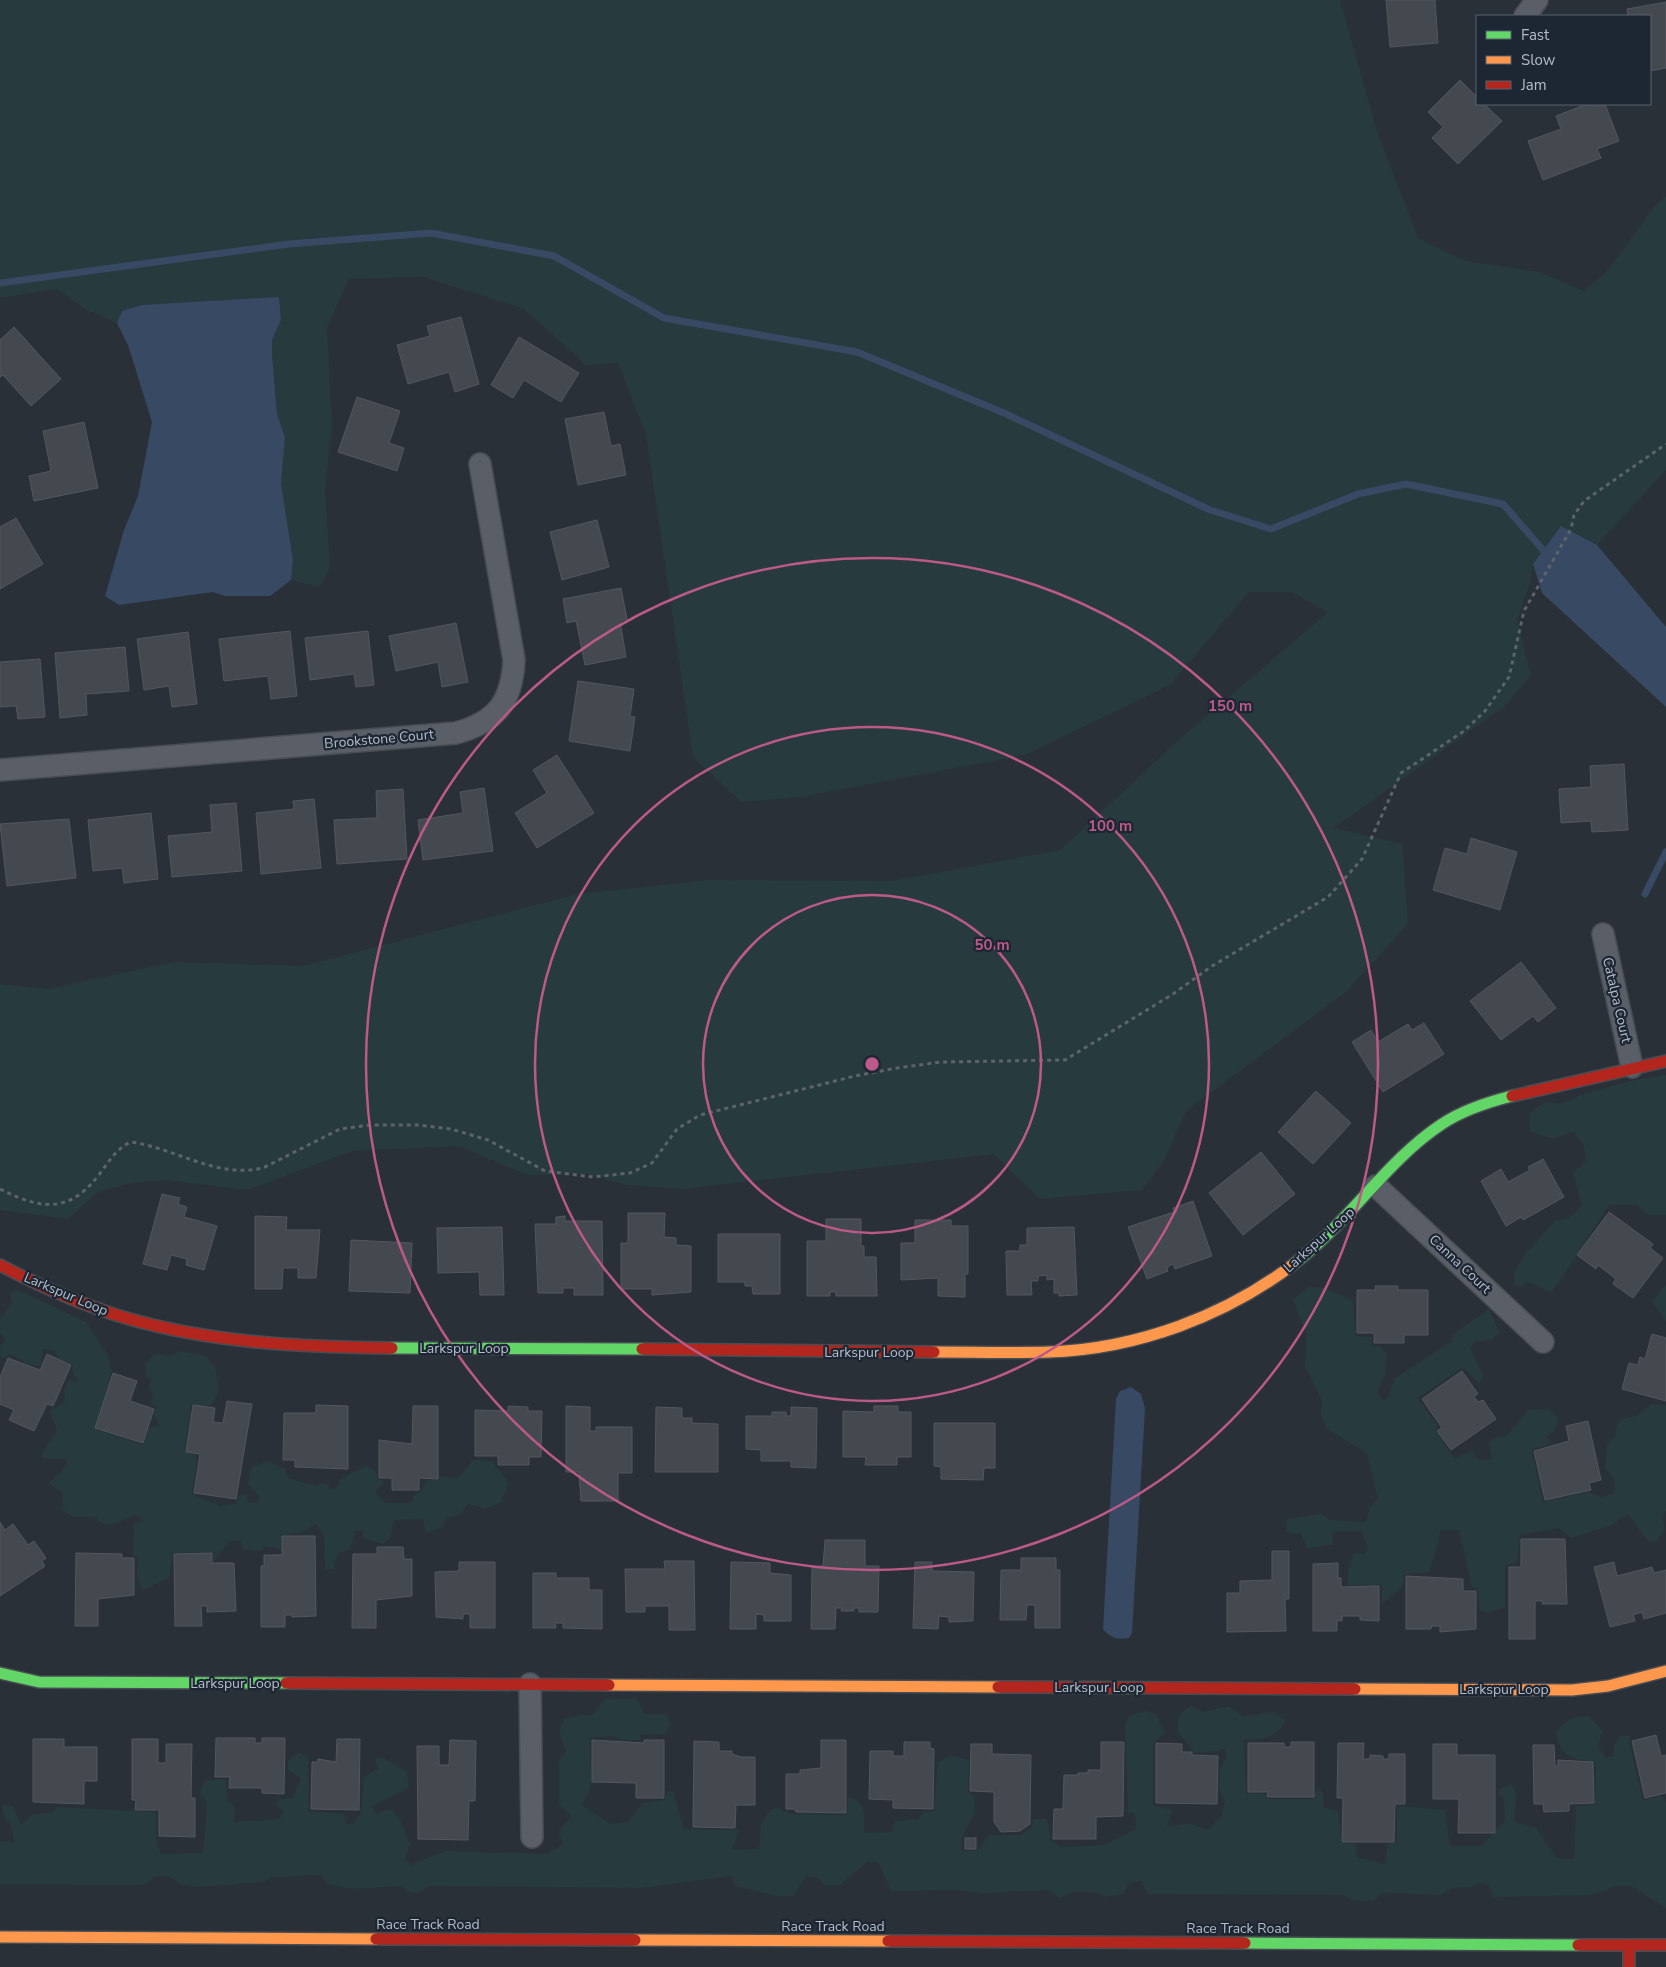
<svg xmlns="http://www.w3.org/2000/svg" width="1666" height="1967" font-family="'Nunito Sans',sans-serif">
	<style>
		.green { fill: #273a3e }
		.water { fill: #384963 }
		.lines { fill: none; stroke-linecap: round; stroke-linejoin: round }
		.stream { stroke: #384963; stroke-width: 7 }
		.building { fill: #444950; stroke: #52575f }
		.street-casing { stroke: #484c53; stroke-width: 24 }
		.fast-casing { stroke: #484c53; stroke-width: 14 }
		.slow-casing { stroke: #484c53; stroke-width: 14 }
		.jam-casing { stroke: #484c53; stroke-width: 14 }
		.path { stroke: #5d636a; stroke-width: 3; stroke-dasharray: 4 4; stroke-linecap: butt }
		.street { stroke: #5a5e66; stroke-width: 21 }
		.fast { stroke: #63d668; stroke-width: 11 }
		.slow { stroke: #ff974d; stroke-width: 11 }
		.jam { stroke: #b3261e; stroke-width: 11 }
		.ring { fill: none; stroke: #bc5a87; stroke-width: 2.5 }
		.labels { text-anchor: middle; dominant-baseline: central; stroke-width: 4.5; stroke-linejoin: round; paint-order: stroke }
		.street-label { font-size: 14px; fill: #b4bcc9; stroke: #1d2633 }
		.centre { fill: #bc5a87; stroke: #1d2633; stroke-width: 2.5 }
		.ring-label { font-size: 15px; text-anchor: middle; font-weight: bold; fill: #bc5a87; stroke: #1d2633; stroke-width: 4.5; stroke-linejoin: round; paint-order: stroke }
	</style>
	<rect width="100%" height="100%" fill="#2a3038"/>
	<g class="green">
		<path d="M0 0H1340L1378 134 1418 238 1465 261 1539 272 1584 291 1608 270 1654 207 1666 196V470L1597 545 1561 526 1533 564 1530 584 1517 620 1531 675 1505 706 1334 828 1402 844 1408 924 1346 992 1186 1111 1164 1161 1142 1190 1040 1199 993 1154 682 1189 627 1185 587 1174 527 1175 459 1146 352 1151 247 1190 166 1180 130 1183 97 1193 68 1219 0 1210V984L48 989 174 962 303 966 578 894 708 880 892 881 1060 850 1181 738 1328 612 1291 592H1249L1170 685 1025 755 801 797 741 802 693 757 646 434 618 363 586 365 524 309 424 277 349 279 327 328 332 426 325 488 330 568 319 587 291 580 293 560 281 483 285 437 277 414 272 354V340L281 320 279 297 122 311 117 323 87 310 57 289 0 298Z"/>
		<path d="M1666 1075V1215H1648L1637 1205H1609L1558 1284 1550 1292 1528 1282 1522 1287 1514 1286 1515 1270 1526 1253 1555 1221 1569 1218 1582 1206 1573 1172 1586 1162 1584 1145 1573 1132 1553 1139 1530 1132 1529 1114 1546 1101 1560 1104 1587 1093 1630 1081Z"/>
		<path d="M1664 1286H1666V1321L1652 1302Z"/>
		<path d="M1309 1287 1326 1288 1353 1301 1356 1336 1372 1337V1347L1379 1346 1387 1353 1385 1375 1377 1392 1383 1401 1388 1398 1394 1379 1452 1341 1453 1334 1489 1309 1500 1333 1491 1340 1475 1342 1470 1349 1484 1377 1479 1383 1463 1367 1418 1398 1439 1428 1435 1430 1454 1458 1472 1451 1478 1460 1492 1459 1488 1441 1507 1435 1528 1410 1549 1409 1559 1420 1554 1431 1546 1437 1552 1443 1532 1450 1543 1502 1588 1492 1602 1497 1614 1493 1615 1481 1605 1468 1607 1444 1615 1437 1618 1421 1638 1415 1652 1404 1666 1405V1511L1662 1517 1665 1529 1655 1543 1647 1540 1628 1514 1610 1526 1571 1538 1559 1528 1520 1535 1517 1562 1505 1566V1607L1487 1613 1480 1610 1477 1588 1472 1587 1459 1530H1440L1438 1544 1429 1572 1404 1574 1402 1587 1382 1604V1585H1348V1571L1353 1554H1364L1368 1547 1362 1531H1333L1332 1545 1307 1548 1301 1534 1286 1532 1287 1519 1321 1514 1330 1520 1366 1522 1370 1507 1378 1499 1367 1453 1327 1429 1321 1415 1322 1401 1305 1366 1307 1336 1293 1299Z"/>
		<path d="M16 1289 86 1322 107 1354 112 1370 95 1429 143 1445 150 1427 160 1426 154 1414 156 1408 151 1403 153 1394 149 1389 151 1380 146 1376 145 1364 155 1354 169 1356 181 1351 206 1356 215 1367 219 1391 211 1406 191 1405 185 1452 195 1455 197 1460 192 1494 221 1506 236 1504 238 1496 246 1494 248 1502 257 1503 259 1497 248 1484 251 1467 268 1461 285 1469 288 1478 315 1486 322 1483 329 1486 332 1490 339 1484V1480L367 1465 376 1472 378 1479 385 1481 375 1492 385 1503H412L413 1496 420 1491 427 1480H438L440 1476 457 1479 473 1460 492 1461 509 1483 501 1502 485 1509 468 1504 460 1515 446 1518 442 1527 426 1533 423 1519 394 1520 390 1538 383 1544 363 1538V1530L355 1532 350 1549 337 1554 334 1569H325L324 1536 316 1524 301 1533 281 1535V1549L265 1546 261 1551 243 1549 240 1541H229L214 1562 213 1552 172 1553 170 1577 142 1591 137 1577 138 1558 133 1556 134 1524 144 1521 137 1515 114 1524H102L95 1517H72L62 1509 63 1494 49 1483 66 1466V1460L42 1458 41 1455 57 1430 50 1411 65 1402 64 1389 69 1380 76 1382 77 1379 72 1372 73 1364 60 1359 55 1351 44 1349 40 1366 30 1365 10 1354 1 1359 0 1346 6 1340 0 1333V1319L12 1303 10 1294Z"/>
		<path d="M637 1698 644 1714H666L671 1724 666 1734 640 1735 641 1740H622L614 1736 590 1738 591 1787 582 1805 610 1824 628 1822 642 1803 665 1800 667 1791 673 1792 684 1829 739 1830 732 1850 759 1849 761 1824 771 1809 779 1808 790 1814 847 1815 848 1797C868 1803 864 1816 864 1833L892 1832 895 1821 918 1819 925 1812 934 1811 938 1762 950 1755 969 1760 968 1792 974 1796 975 1812 961 1839 962 1851 978 1850 989 1835H1021L1032 1827 1033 1819H1047L1051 1840 1062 1847 1104 1845 1136 1829 1135 1814 1128 1812 1125 1725 1130 1715 1145 1711 1156 1714 1165 1733 1153 1743V1805L1172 1810 1167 1827 1188 1823 1209 1830 1222 1815 1225 1800 1219 1789 1220 1769 1227 1755 1224 1748 1218 1751 1195 1753 1178 1732V1716L1190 1706 1203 1712 1228 1706 1244 1717 1272 1712 1286 1720C1276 1739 1265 1739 1244 1739L1246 1793 1265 1794 1266 1799H1314L1316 1789 1323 1791V1807L1338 1811 1341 1843 1356 1844 1357 1857 1385 1865 1388 1843H1397V1806L1445 1810 1450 1846H1481L1505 1821 1504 1798 1499 1795 1500 1789 1511 1784 1516 1792 1514 1821 1536 1828 1557 1858 1574 1859 1576 1806 1595 1805 1596 1763C1574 1758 1561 1760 1556 1733 1564 1721 1573 1716 1588 1716L1602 1730 1598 1747 1606 1758 1614 1756V1745L1620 1736H1630L1629 1742 1643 1800 1662 1796 1666 1803V1908L1631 1886H1617L1592 1895 1493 1897 1491 1889 1484 1882 1471 1887 1453 1888 1440 1895 1383 1893 1373 1901 1352 1900 1344 1895 1148 1894 1141 1881 1130 1882 1123 1894 1105 1897 1098 1893 1075 1891 1060 1898 1048 1890 984 1893 957 1890 891 1891 878 1862H867L839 1886 824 1885 818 1878 806 1877 793 1896H776L735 1886 731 1876 641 1888 430 1886 418 1893 408 1892 402 1886 351 1889 328 1884 320 1875 272 1877 264 1882 196 1887 181 1884 168 1876H155L145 1885 0 1884V1841L14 1842 11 1824 4 1817 2 1806H13L21 1825 33 1814 51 1813 57 1807 156 1812V1838L161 1854 203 1853 207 1803 200 1792 205 1780H226L227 1798 235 1808 234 1822 279 1819 284 1812 276 1805 279 1799 292 1798 301 1778 288 1770V1760L299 1753 308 1757 309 1811 344 1814 346 1824H353L361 1813 364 1777 378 1769 375 1760 377 1757 384 1758 407 1772 409 1787 373 1806 376 1815 385 1810H391L400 1819 410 1844 405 1859 411 1865 445 1851 547 1854 563 1844 558 1831 572 1817 559 1805V1761L567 1750C559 1739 558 1731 564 1719L580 1715H592L605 1699Z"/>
	</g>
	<g class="water">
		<path d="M279 297 281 320 272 340V354L277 414 285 437 281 483 293 560 291 580 270 596H225L213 592 119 605 105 596 124 530 138 496 152 422 128 345 117 323 122 311 142 305Z"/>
		<path d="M1561 526 1597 545 1666 627V707L1542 593 1533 564Z"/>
		<path d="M1131 1387 1141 1394 1145 1408 1132 1633 1129 1638C1117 1640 1111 1638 1103 1629L1116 1399 1120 1391Z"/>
	</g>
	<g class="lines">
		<g class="stream">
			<path d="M0 283 289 244 431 233 554 256 664 318 857 352 1004 413 1210 510 1271 529 1358 494 1406 484 1503 504 1544 551"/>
			<path d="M1645 894 1666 852"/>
		</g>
	</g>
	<g class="building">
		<path d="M1386 0H1435L1438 43 1390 47Z"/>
		<path d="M1666 2V68L1650 71V16H1628L1627 9Z"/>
		<path d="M1460 80 1477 97V104H1484L1502 121 1458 164 1432 138 1443 127 1428 112Z"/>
		<path d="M1587 104H1605L1619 141 1597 149 1601 158 1543 180 1528 141 1561 129 1556 116Z"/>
		<path d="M461 317 479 384 455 392 449 372 408 384 397 345 430 336 427 326Z"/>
		<path d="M14 327 61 379 31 406 3 375 0 377V340Z"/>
		<path d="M519 337 579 373 561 402 524 380 513 398 491 385Z"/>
		<path d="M357 397 400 411 389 443 404 448 397 471 338 452Z"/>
		<path d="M604 412 611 446 620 444 626 475 578 485 565 419Z"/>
		<path d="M84 422 98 488 34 501 29 476 51 471 43 431Z"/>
		<path d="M16 518 43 564 0 589V527Z"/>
		<path d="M597 520 609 567 562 580 550 532Z"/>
		<path d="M621 588 627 619 620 621 626 657 585 665 576 621 567 623 563 599Z"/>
		<path d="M456 623 468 682 442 687 438 662 396 671 389 636Z"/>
		<path d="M290 631 297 696 271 699 268 676 224 681 219 639Z"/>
		<path d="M368 631 374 685 356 687 354 674 310 680 305 638Z"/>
		<path d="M188 632 197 704 172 707 169 686 144 690 137 639Z"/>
		<path d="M125 647 129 691 86 694 87 715 60 718 55 653Z"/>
		<path d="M40 659 45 717 18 719 16 706 0 707V662Z"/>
		<path d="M578 681 634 689 630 716 635 717 630 751 569 741Z"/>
		<path d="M557 755 594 813 537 848 515 813 547 793 533 770Z"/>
		<path d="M1624 764 1628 830 1592 832 1591 821 1561 823 1559 789 1591 787 1590 766Z"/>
		<path d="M484 788 493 851 423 860 418 820 463 813 460 792Z"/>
		<path d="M403 789 407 859 337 864 334 820 377 818 376 791Z"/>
		<path d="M314 799 321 868 261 874 256 813 294 809 293 801Z"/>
		<path d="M236 803 242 871 172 877 168 836 212 832 210 805Z"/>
		<path d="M151 813 158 879 124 883 122 868 93 871 88 820Z"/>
		<path d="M69 819 76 878 7 886 0 824Z"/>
		<path d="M1471 838 1517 852 1500 910 1433 890 1445 848 1467 854Z"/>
		<path d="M1521 962 1556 1008 1538 1022 1533 1016 1501 1040 1470 1001Z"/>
		<path d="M1424 1023 1444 1054 1383 1092 1352 1042 1371 1030 1378 1042 1408 1024 1412 1030Z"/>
		<path d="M1316 1091 1351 1123 1313 1164 1278 1132Z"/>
		<path d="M1261 1152 1295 1194 1243 1235 1209 1193Z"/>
		<path d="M1543 1159 1564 1197 1523 1220 1521 1217 1506 1226 1481 1181 1501 1169 1508 1182 1530 1170 1528 1167Z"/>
		<path d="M162 1194 180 1198 178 1204 187 1207 184 1217 217 1226 204 1270 186 1265 187 1259 171 1255 167 1270 143 1264Z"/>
		<path d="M1193 1201 1212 1256 1175 1269 1173 1264 1167 1267 1168 1271 1147 1279 1128 1227 1174 1212 1173 1208Z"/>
		<path d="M1609 1212 1653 1244 1650 1248 1663 1258 1633 1298 1613 1284 1616 1279 1598 1265 1596 1269 1577 1255Z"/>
		<path d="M628 1213H665L664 1237 676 1238V1245L691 1246V1292L652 1295V1289H621V1243H628Z"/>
		<path d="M255 1216 287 1217 286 1230H320L316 1278H298V1268H283L282 1289H255Z"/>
		<path d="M565 1216V1221H602L603 1295H574V1288H563V1293H538L535 1224H556V1217Z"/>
		<path d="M826 1219H861V1246H864V1257H876L877 1296H836V1292H830V1296H807V1241H826Z"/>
		<path d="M915 1220H951V1226H968V1274H965V1297L938 1296V1278L901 1280V1243H915Z"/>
		<path d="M502 1227 504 1295H480L479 1272 438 1273 437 1228Z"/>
		<path d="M1074 1227 1077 1295 1059 1296V1293H1054V1279L1047 1280V1275L1038 1276V1281H1031L1032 1295H1007L1006 1251H1020V1245H1027V1228Z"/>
		<path d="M718 1234H780V1294H753L752 1286H745V1282H718Z"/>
		<path d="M351 1240 412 1243 410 1293 349 1291Z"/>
		<path d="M1375 1286H1398V1290H1428V1335H1404V1343H1374V1333H1357V1290H1376Z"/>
		<path d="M1652 1334 1666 1338V1401L1622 1389 1629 1363 1638 1365 1640 1357 1645 1359Z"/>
		<path d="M47 1354 71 1365 53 1406 47 1404 34 1431 9 1420 14 1410 0 1404V1377L8 1358 40 1370Z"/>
		<path d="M1462 1371 1478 1394 1474 1396 1478 1402 1483 1400 1496 1419 1451 1450 1437 1431 1442 1428 1422 1399Z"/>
		<path d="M113 1373 137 1381 130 1401 154 1409 143 1443 95 1428Z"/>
		<path d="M227 1401 252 1404 236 1499 194 1493 200 1454 186 1452 193 1405 215 1408 213 1422 223 1423Z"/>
		<path d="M316 1405 348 1406V1469L295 1467V1460H283L284 1413H316Z"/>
		<path d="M413 1406H438V1479L419 1478V1490H392V1478H379V1440L412 1444Z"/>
		<path d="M508 1406 528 1407V1411H542L541 1457H529V1465H498V1456H475V1410L508 1411Z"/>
		<path d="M566 1406 590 1407V1431H596V1427H632V1473H618V1501H581L579 1472H566Z"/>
		<path d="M874 1406H898V1412H911V1457H897V1465H865L866 1457H843V1411L874 1412Z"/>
		<path d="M656 1407 682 1408V1418H692V1423L718 1424V1472H655Z"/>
		<path d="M791 1407 817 1408 816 1468 791 1467V1461H761V1450L746 1449V1416H772V1412H786V1416H791Z"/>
		<path d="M1588 1421 1601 1480 1589 1483 1591 1490 1545 1500 1534 1451 1569 1441 1566 1426Z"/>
		<path d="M934 1423H995V1468H984L983 1480 941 1479V1467L934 1466Z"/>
		<path d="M0 1522 5 1530 13 1524 28 1545 34 1541 46 1558 42 1561 45 1566 0 1596Z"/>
		<path d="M282 1536H315L316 1616 292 1617V1615H285V1627H261V1566H264V1555H282Z"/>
		<path d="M1521 1539H1565L1567 1604H1542L1543 1601H1535V1639H1509V1567H1521Z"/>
		<path d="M825 1540H865V1566H879L878 1612H859V1608H854V1611H841L842 1608H836L835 1629H811L812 1566H823Z"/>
		<path d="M377 1547H403L404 1559H412V1596L376 1600V1628H352L353 1554H377Z"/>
		<path d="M1272 1551H1289V1599H1285L1286 1631 1227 1632V1593H1240V1581L1272 1580Z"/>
		<path d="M76 1553 122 1554V1558H134V1595L98 1599V1626H75Z"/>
		<path d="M212 1553V1563H234L236 1611 207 1612V1606H201L202 1626H175L174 1554Z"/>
		<path d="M1021 1558H1056V1570H1060V1628H1035V1605H1027L1026 1620H1000L1001 1570H1021Z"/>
		<path d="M664 1561H694L695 1630H669V1606H645V1612H626L625 1569H665Z"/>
		<path d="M459 1562H495V1628H470V1614H463V1619L436 1617 435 1572 459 1571Z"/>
		<path d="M731 1562 770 1563V1573L791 1575V1621H764V1615L756 1614V1629H730Z"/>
		<path d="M915 1562H932V1571L974 1572 973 1621 949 1622V1617L939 1616 938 1629 913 1628Z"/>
		<path d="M1614 1562 1617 1576 1652 1567 1654 1573 1666 1570V1613L1644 1619 1642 1612 1633 1615 1635 1621 1610 1627 1594 1567Z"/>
		<path d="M1338 1563V1578H1341V1587L1379 1586V1621L1360 1620V1616H1342V1621L1337 1620V1631H1313V1564Z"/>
		<path d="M533 1573H556V1578H589V1590H602V1629L563 1628V1623H555L556 1628H533Z"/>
		<path d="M1406 1576 1463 1579V1591H1476V1629L1440 1632V1626H1432L1431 1629H1406Z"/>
		<path d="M1656 1735 1661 1756 1666 1755V1793L1645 1798 1632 1741Z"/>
		<path d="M216 1738H255V1743H262V1738H285L284 1794 262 1793V1788H229L230 1777H215Z"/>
		<path d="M33 1739H64V1747H97V1781H84V1804L33 1802Z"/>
		<path d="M132 1739H158V1763H166V1744H192L191 1798H195V1837L159 1836V1810H135L136 1800H132Z"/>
		<path d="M337 1739H360L359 1810 311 1809 312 1762H318V1759L336 1762Z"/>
		<path d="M450 1740 476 1741 475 1801H469L468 1840 418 1839 417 1746H439V1765H449Z"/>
		<path d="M592 1740 644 1743V1740H664V1798H636V1783L592 1782Z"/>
		<path d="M821 1740H846V1813L796 1812 795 1809H786V1774H800V1770L821 1768Z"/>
		<path d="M694 1741 719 1742V1751H732V1754L741 1757H755V1805H736L735 1828 693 1827Z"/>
		<path d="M904 1742H930V1748L934 1749 933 1809 893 1808V1800L869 1799 870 1751H893V1756H904Z"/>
		<path d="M1101 1742H1124L1123 1816 1096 1817V1839H1053L1054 1809H1063L1064 1775H1078V1773H1088V1770H1101Z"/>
		<path d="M1291 1742H1314V1797H1267L1268 1792H1248V1743H1284V1747H1291Z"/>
		<path d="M1156 1743 1182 1744V1752H1192V1755L1218 1756 1217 1804 1156 1803Z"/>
		<path d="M1338 1743H1364L1363 1759H1370V1755L1383 1756V1759H1389V1754H1405V1804H1395L1394 1842H1342L1343 1798H1337Z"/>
		<path d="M971 1744H992V1754L1031 1755 1030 1824 1020 1831 1001 1832 994 1822V1792L970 1791Z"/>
		<path d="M1433 1744H1457V1755H1495V1833H1458L1459 1799H1433Z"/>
		<path d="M1533 1745H1554L1555 1766H1558V1760L1593 1762 1594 1803 1569 1804V1811L1544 1812 1543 1804H1534Z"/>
		<rect x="965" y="1838" width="11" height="11"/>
	</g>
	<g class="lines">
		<defs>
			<g id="street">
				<path d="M1525 16 1537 0"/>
				<path d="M0 770 456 733C497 722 512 701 514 660L480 464"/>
				<path d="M1603 934 1632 1067"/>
				<path d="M1376 1186 1543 1342"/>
				<path d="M530 1684 532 1837"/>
			</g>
			<g id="fast">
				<path d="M1295 1263C1349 1222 1387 1160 1442 1124 1463 1110 1488 1102 1512 1096"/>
				<path d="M392 1348 642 1349"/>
				<path d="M0 1673 39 1682 286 1683"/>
				<path d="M1245 1943 1578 1945"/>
			</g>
			<g id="slow">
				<path d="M934 1352C972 1352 1011 1353 1049 1352 1137 1349 1226 1316 1295 1263"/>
				<path d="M609 1685 998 1687"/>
				<path d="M1355 1689 1572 1690 1608 1686 1666 1671"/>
				<path d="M0 1937 376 1939"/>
				<path d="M635 1940 888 1941"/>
			</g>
			<g id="jam">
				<path d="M1512 1096 1666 1061"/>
				<path d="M0 1265C40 1286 82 1305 126 1318 212 1343 302 1347 392 1348"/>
				<path d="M642 1349 934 1352"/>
				<path d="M286 1683 609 1685"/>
				<path d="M998 1687 1355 1689"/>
				<path d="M376 1939 635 1940"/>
				<path d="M888 1941 1245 1943"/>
				<path d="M1578 1945H1666"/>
				<path d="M1629 1945V1967"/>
			</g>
		</defs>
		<use href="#street" class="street-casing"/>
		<use href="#fast" class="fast-casing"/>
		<use href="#slow" class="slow-casing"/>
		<use href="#jam" class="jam-casing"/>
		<path class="path" d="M0 1189C43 1211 71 1213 101 1172 110 1160 117 1148 131 1142 175 1148 217 1179 263 1168L340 1129 371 1125H418L451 1129 488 1140 545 1171 593 1177 630 1173 652 1163 677 1129 700 1115 855 1076 897 1068 941 1062 1065 1060 1173 994 1212 966 1328 897 1362 859 1401 773 1464 731 1485 711 1509 677 1524 611 1571 529 1574 515 1584 501 1666 444"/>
		<use href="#street" class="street"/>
		<use href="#fast" class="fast"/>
		<use href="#slow" class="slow"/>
		<use href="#jam" class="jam"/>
	</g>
	<g class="ring">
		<circle cx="872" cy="1064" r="169"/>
		<circle cx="872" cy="1064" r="337"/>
		<circle cx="872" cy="1064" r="506"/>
	</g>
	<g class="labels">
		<g class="street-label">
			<text transform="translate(379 739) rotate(-5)">Brookstone Court</text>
			<text transform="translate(1617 1000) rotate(77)">Catalpa Court</text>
			<text transform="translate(1319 1240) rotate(-42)">Larkspur Loop</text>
			<text transform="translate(1460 1264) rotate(43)">Canna Court</text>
			<text transform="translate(66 1294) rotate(23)">Larkspur Loop</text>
			<text x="464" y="1348">Larkspur Loop</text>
			<text x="869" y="1352">Larkspur Loop</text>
			<text x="235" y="1683">Larkspur Loop</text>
			<text x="1099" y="1687">Larkspur Loop</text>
			<text x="1504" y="1689">Larkspur Loop</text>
			<text x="428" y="1924">Race Track Road</text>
			<text x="833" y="1926">Race Track Road</text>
			<text x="1238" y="1928">Race Track Road</text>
		</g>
	</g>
	<circle cx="872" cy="1064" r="8" class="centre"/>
	<g class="ring-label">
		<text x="1230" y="711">150 m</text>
		<text x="1110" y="831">100 m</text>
		<text x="992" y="950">50 m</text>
	</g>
	<rect x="1476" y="15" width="175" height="90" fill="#1d2633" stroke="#59626f"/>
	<rect x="1486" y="31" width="25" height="8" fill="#63d668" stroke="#59626f"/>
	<text x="1521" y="40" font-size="15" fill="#b4bcc9">Fast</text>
	<rect x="1486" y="56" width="25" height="8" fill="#ff974d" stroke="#59626f"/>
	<text x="1521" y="65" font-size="15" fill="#b4bcc9">Slow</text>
	<rect x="1486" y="81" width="25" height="8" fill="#b3261e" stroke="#59626f"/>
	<text x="1521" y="90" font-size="15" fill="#b4bcc9">Jam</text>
</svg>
